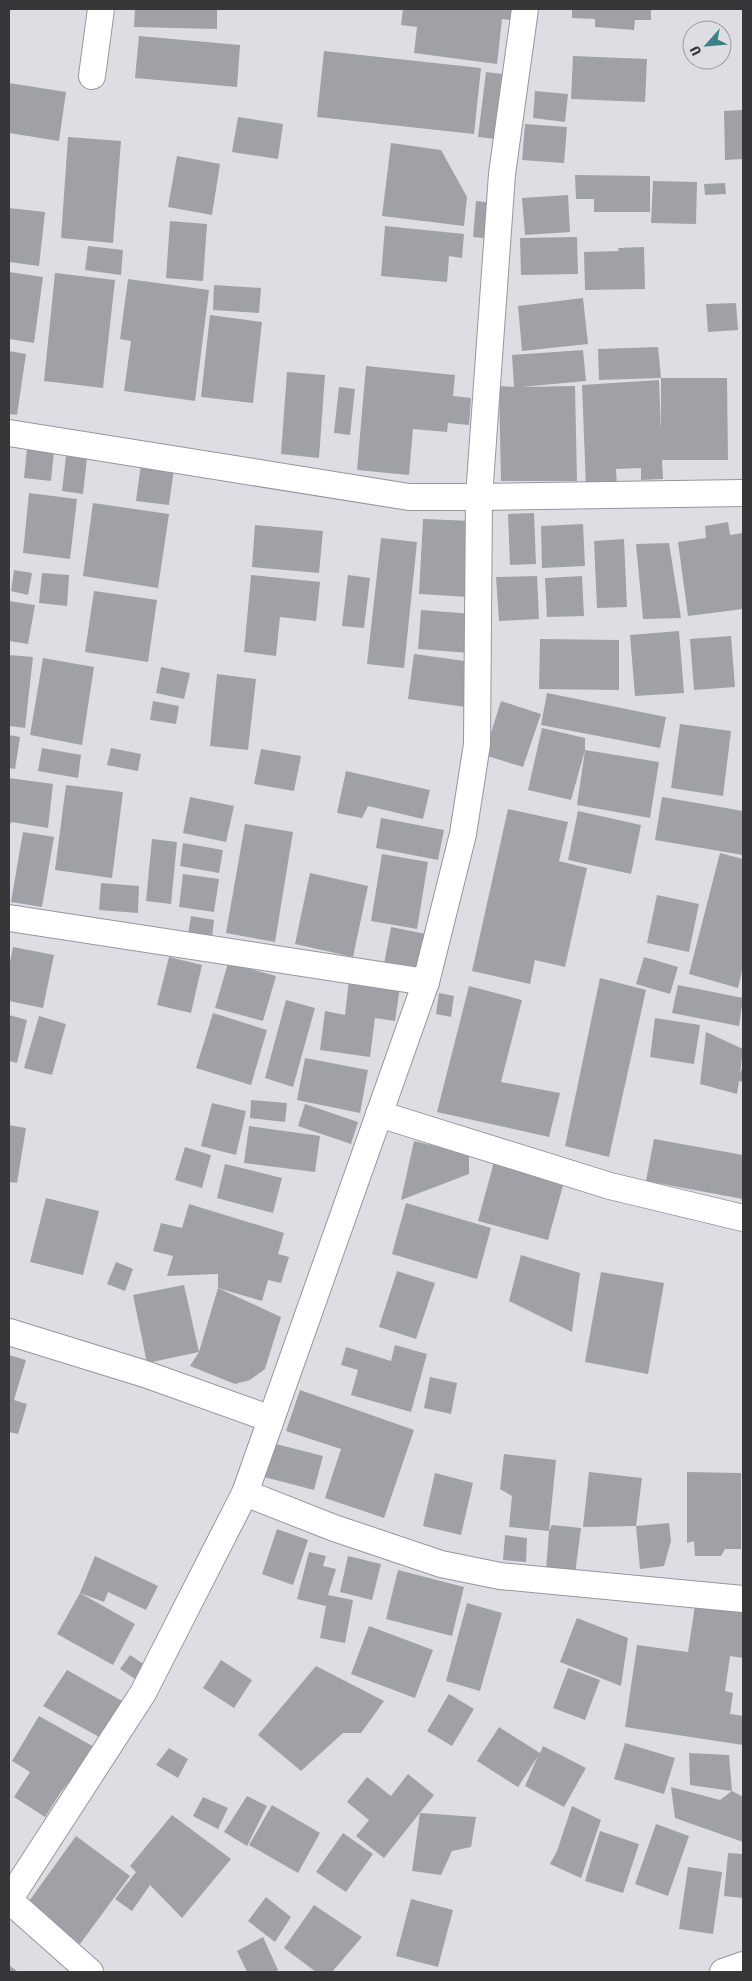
<svg xmlns="http://www.w3.org/2000/svg" width="752" height="1981" font-family="'Fira Sans Condensed',sans-serif">
	<style>
		.building { fill: #a0a1a7 }
		.lines { fill: none; stroke-linecap: round; stroke-linejoin: round }
		.street-casing { stroke: #97969b; stroke-width: 28 }
		.street { stroke: #fff; stroke-width: 26 }
	</style>
	<rect width="100%" height="100%" fill="#dfdde4"/>
	<g class="building">
		<path d="M135 9H217V29L134 27Z"/>
		<path d="M403 9H519L517 21 502 19 497 64 414 53 417 27 401 25Z"/>
		<path d="M572 9H651V20H635L634 30 595 27V19L572 18Z"/>
		<path d="M139 36 240 45 237 87 135 78Z"/>
		<path d="M324 51 481 68 474 134 317 117Z"/>
		<path d="M573 56 647 59 645 102 571 99Z"/>
		<path d="M486 72 511 75 503 140 478 137Z"/>
		<path d="M9 83 66 92 59 141 9 133Z"/>
		<path d="M535 91 568 94 565 122 533 118Z"/>
		<path d="M743 110V159L725 160 724 111Z"/>
		<path d="M238 117 283 124 278 159 232 152Z"/>
		<path d="M525 124 567 127 564 163 522 160Z"/>
		<path d="M68 137 121 141 113 243 61 238Z"/>
		<path d="M391 143 441 150 467 197 464 226 382 216Z"/>
		<path d="M177 156 220 164 212 215 168 207Z"/>
		<path d="M575 175 650 176V212H594V199H576Z"/>
		<path d="M653 181 697 182 696 224 651 223Z"/>
		<path d="M725 183 726 194 705 195 704 184Z"/>
		<path d="M568 195 570 232 525 235 522 198Z"/>
		<path d="M476 201 494 203 491 239 473 237Z"/>
		<path d="M9 208 45 212 39 266 9 262Z"/>
		<path d="M170 221 207 224 203 281 166 278Z"/>
		<path d="M385 226 464 234 462 258 449 256 447 282 381 276Z"/>
		<path d="M577 237 578 274 521 275 520 238Z"/>
		<path d="M88 246 123 250 121 275 85 270Z"/>
		<path d="M644 247 645 289 585 290 584 252 619 251 618 248Z"/>
		<path d="M9 272 43 277 34 343 9 339Z"/>
		<path d="M55 273 115 280 103 388 44 381Z"/>
		<path d="M128 279 209 290 195 401 124 391 131 341 120 339Z"/>
		<path d="M214 285 261 288 259 313 213 310Z"/>
		<path d="M583 298 588 344 522 351 518 306Z"/>
		<path d="M736 303 738 330 708 332 706 304Z"/>
		<path d="M210 315 262 322 253 403 201 397Z"/>
		<path d="M658 347 661 378 599 380 598 349Z"/>
		<path d="M583 350 586 381 521 387 575 386 577 481H501L499 386 514 387 512 355Z"/>
		<path d="M9 351 26 354 17 415 9 414Z"/>
		<path d="M366 366 455 375 453 396 471 398 469 425 448 423 447 432 413 429 409 475 357 470Z"/>
		<path d="M287 372 325 375 319 458 281 454Z"/>
		<path d="M661 378H727L728 460H662L663 479 641 480V468L616 469 617 487 586 488 582 385 659 380 661 431Z"/>
		<path d="M339 387 355 389 350 435 334 433Z"/>
		<path d="M27 448 54 451 51 481 24 478Z"/>
		<path d="M66 456 87 458 83 494 62 491Z"/>
		<path d="M141 464 174 468 169 505 136 501Z"/>
		<path d="M29 493 77 499 70 559 23 553Z"/>
		<path d="M93 503 169 514 158 588 83 576Z"/>
		<path d="M534 513 536 564 510 565 508 514Z"/>
		<path d="M423 519 473 521 469 597 419 594Z"/>
		<path d="M728 522 730 535 743 533V609L688 616 678 542 706 538 705 526Z"/>
		<path d="M583 524 585 566 542 568 541 526Z"/>
		<path d="M255 525 323 531 319 573 252 567Z"/>
		<path d="M381 538 417 542 404 668 367 664Z"/>
		<path d="M624 539 627 607 597 608 594 541Z"/>
		<path d="M669 543 681 618 643 619 636 544Z"/>
		<path d="M14 570 32 573 28 595 11 591Z"/>
		<path d="M42 573 69 575 67 606 39 603Z"/>
		<path d="M251 575 320 582 316 621 280 617 276 656 244 652Z"/>
		<path d="M348 575 370 578 364 628 342 626Z"/>
		<path d="M537 576 539 619 499 621 496 577Z"/>
		<path d="M582 576 584 616 547 617 545 578Z"/>
		<path d="M94 591 157 600 148 662 85 652Z"/>
		<path d="M9 601 35 605 28 644 9 641Z"/>
		<path d="M421 610 473 614 470 653 418 649Z"/>
		<path d="M679 631 684 693 635 696 630 635Z"/>
		<path d="M731 636 735 687 694 690 690 639Z"/>
		<path d="M540 639 619 640V690L539 689Z"/>
		<path d="M414 654 472 662 466 707 408 699Z"/>
		<path d="M9 655 33 657 25 728 9 726Z"/>
		<path d="M43 658 94 667 82 745 30 735Z"/>
		<path d="M161 667 190 673 184 699 156 693Z"/>
		<path d="M217 674 256 679 248 750 210 746Z"/>
		<path d="M547 693 666 717 660 748 541 725Z"/>
		<path d="M153 701 179 706 176 724 150 720Z"/>
		<path d="M501 701 541 714 523 767 484 755Z"/>
		<path d="M680 724 731 731 723 796 671 788Z"/>
		<path d="M542 728 585 738V750L571 800 528 790Z"/>
		<path d="M9 735 20 737 15 769 9 768Z"/>
		<path d="M42 748 81 755 78 778 38 771Z"/>
		<path d="M111 748 141 754 138 771 107 765Z"/>
		<path d="M261 749 301 756 294 791 254 784Z"/>
		<path d="M585 750 659 762 650 818 577 805Z"/>
		<path d="M346 771 430 790 423 819 368 806 362 818 337 813Z"/>
		<path d="M9 778 53 784 48 828 11 822 9 830Z"/>
		<path d="M66 785 123 792 112 878 55 870Z"/>
		<path d="M190 797 234 806 226 842 183 833Z"/>
		<path d="M662 797 743 811V855L655 840Z"/>
		<path d="M508 809 568 822 559 861 587 868 565 967 535 960 530 984 472 971Z"/>
		<path d="M578 811 641 825 631 874 568 860Z"/>
		<path d="M381 818 444 830 438 860 376 848Z"/>
		<path d="M245 824 293 832 275 942 226 933Z"/>
		<path d="M23 832 54 837 42 907 11 902Z"/>
		<path d="M152 839 177 842 171 904 146 901Z"/>
		<path d="M183 843 223 850 219 873 180 866Z"/>
		<path d="M720 853 743 859V967L738 988 689 974Z"/>
		<path d="M382 854 428 862 417 929 371 921Z"/>
		<path d="M310 873 368 886 353 957 295 944Z"/>
		<path d="M183 874 219 879 214 912 179 907Z"/>
		<path d="M101 883 139 886 138 913 99 910Z"/>
		<path d="M657 895 699 904 689 952 647 943Z"/>
		<path d="M191 916 214 920 212 938 188 934Z"/>
		<path d="M391 927 426 934 418 971 384 964Z"/>
		<path d="M13 947 54 955 43 1008 9 1001V967Z"/>
		<path d="M169 957 202 965 191 1013 157 1005Z"/>
		<path d="M644 957 678 967 670 994 636 984Z"/>
		<path d="M228 963 276 976 263 1021 215 1008Z"/>
		<path d="M600 978 646 990 609 1157 565 1146Z"/>
		<path d="M349 979 400 987 395 1021 375 1018 370 1057 320 1050 325 1011 345 1015Z"/>
		<path d="M678 985 743 998 739 1026 672 1013Z"/>
		<path d="M469 986 522 1000 501 1082 560 1093 549 1137 437 1112Z"/>
		<path d="M439 993 454 996 451 1017 436 1014Z"/>
		<path d="M286 1000 315 1008 293 1087 265 1078Z"/>
		<path d="M213 1013 267 1030 251 1085 196 1068Z"/>
		<path d="M9 1015 27 1020 17 1063 9 1061Z"/>
		<path d="M39 1016 66 1024 52 1075 24 1068Z"/>
		<path d="M655 1018 700 1025 694 1064 650 1057Z"/>
		<path d="M706 1032 743 1049 740 1074 743 1065V1082L739 1081 737 1094 700 1084Z"/>
		<path d="M305 1058 368 1070 360 1113 297 1100Z"/>
		<path d="M251 1100 287 1103 285 1122 250 1118Z"/>
		<path d="M212 1103 246 1111 236 1155 201 1146Z"/>
		<path d="M305 1104 358 1122 351 1144 298 1126Z"/>
		<path d="M9 1125 26 1128 17 1183 9 1182Z"/>
		<path d="M249 1126 320 1136 315 1172 244 1163Z"/>
		<path d="M654 1139 743 1155V1199L646 1181Z"/>
		<path d="M414 1141 469 1154V1174L401 1200Z"/>
		<path d="M185 1147 211 1155 202 1188 175 1180Z"/>
		<path d="M495 1158 565 1178 548 1240 478 1221Z"/>
		<path d="M225 1164 282 1178 273 1213 217 1198Z"/>
		<path d="M46 1198 99 1211 83 1275 30 1262Z"/>
		<path d="M406 1203 491 1228 477 1279 392 1254Z"/>
		<path d="M189 1204 284 1233 278 1254 289 1257 281 1283 268 1280 262 1301 218 1288V1274L167 1276 173 1256 153 1251 161 1223 182 1228Z"/>
		<path d="M521 1255 580 1273 572 1332 509 1301Z"/>
		<path d="M116 1262 133 1269 125 1291 107 1284Z"/>
		<path d="M397 1271 435 1283 416 1339 379 1327Z"/>
		<path d="M601 1272 664 1283 648 1374 585 1362Z"/>
		<path d="M184 1285 199 1352 147 1363 133 1295Z"/>
		<path d="M218 1288 281 1317 265 1369 250 1380 235 1384 190 1366 199 1352Z"/>
		<path d="M395 1345 427 1354 411 1412 351 1395 358 1370 341 1365 346 1347 391 1361Z"/>
		<path d="M9 1355 26 1360 14 1400 27 1404 18 1434 9 1432Z"/>
		<path d="M430 1377 457 1383 451 1414 424 1408Z"/>
		<path d="M300 1390 414 1430 384 1518 325 1498 341 1449 286 1431Z"/>
		<path d="M272 1443 323 1456 314 1490 264 1477Z"/>
		<path d="M504 1454 556 1460 549 1531 509 1527 512 1496 500 1489Z"/>
		<path d="M589 1472 642 1478 636 1526 583 1527Z"/>
		<path d="M687 1472 741 1473V1549H725L721 1556H695L694 1541 687 1543Z"/>
		<path d="M435 1473 473 1483 461 1535 423 1526Z"/>
		<path d="M669 1523 671 1541 664 1566 640 1569 636 1526Z"/>
		<path d="M552 1525 581 1528 575 1574 546 1570 549 1531Z"/>
		<path d="M277 1529 308 1540 293 1585 262 1574Z"/>
		<path d="M505 1535 527 1538 526 1562 503 1560Z"/>
		<path d="M309 1552 326 1556 323 1566 336 1569 328 1595 353 1600 345 1643 320 1638 326 1606 297 1599Z"/>
		<path d="M95 1556 158 1586 146 1610 108 1592 104 1602 80 1593Z"/>
		<path d="M348 1556 381 1564 372 1600 340 1592Z"/>
		<path d="M398 1570 464 1587 452 1636 386 1619Z"/>
		<path d="M80 1593 135 1624 113 1665 57 1634Z"/>
		<path d="M467 1603 502 1613 480 1691 446 1681Z"/>
		<path d="M695 1605 743 1612V1658L730 1656 725 1691 733 1693 730 1714 743 1716V1745L625 1727 637 1645 688 1652Z"/>
		<path d="M577 1618 628 1638 621 1686 560 1662Z"/>
		<path d="M369 1626 433 1650 415 1698 351 1674Z"/>
		<path d="M130 1655 145 1665 135 1679 120 1669Z"/>
		<path d="M221 1660 252 1680 234 1708 203 1688Z"/>
		<path d="M316 1666 384 1701 361 1733H343L301 1771 258 1735Z"/>
		<path d="M568 1668 600 1680 585 1720 553 1708Z"/>
		<path d="M67 1670 124 1702 101 1738 43 1706Z"/>
		<path d="M449 1694 474 1709 452 1746 427 1731Z"/>
		<path d="M39 1716 96 1748 61 1792 45 1817 14 1797 30 1772 12 1761Z"/>
		<path d="M499 1727 540 1753 543 1746 586 1768 564 1807 525 1786 538 1756 518 1787 477 1761Z"/>
		<path d="M625 1743 675 1758 664 1794 614 1779Z"/>
		<path d="M169 1748 188 1759 178 1778 156 1765Z"/>
		<path d="M689 1753 729 1755 732 1791 690 1785Z"/>
		<path d="M408 1774 434 1795 384 1858 356 1836 369 1820 347 1802 367 1777 391 1796Z"/>
		<path d="M671 1787 720 1800 732 1791 743 1797V1842L675 1818Z"/>
		<path d="M247 1796 267 1806 247 1846 224 1832Z"/>
		<path d="M203 1797 228 1808 218 1829 193 1816Z"/>
		<path d="M272 1805 320 1833 298 1873 249 1845Z"/>
		<path d="M572 1806 601 1820 581 1878 550 1864 557 1851Z"/>
		<path d="M420 1813 476 1817 471 1847 452 1851 441 1875 412 1871Z"/>
		<path d="M172 1815 231 1859 182 1918 150 1885 132 1911 115 1899 136 1872 130 1866Z"/>
		<path d="M656 1824 689 1836 668 1896 635 1884Z"/>
		<path d="M600 1831 639 1844 623 1893 585 1881Z"/>
		<path d="M343 1833 373 1854 346 1892 316 1872Z"/>
		<path d="M76 1836 130 1876 80 1944 27 1904Z"/>
		<path d="M728 1853 743 1854V1898L724 1896Z"/>
		<path d="M688 1867 722 1872 713 1934 679 1929Z"/>
		<path d="M266 1897 291 1917 275 1942 248 1921Z"/>
		<path d="M411 1899 453 1910 438 1967 396 1956Z"/>
		<path d="M314 1905 362 1937 332 1972H316L284 1948Z"/>
		<path d="M263 1937 278 1970 275 1972H247L237 1951Z"/>
		<path d="M9 1965 18 1972H9Z"/>
	</g>
	<g class="lines">
		<defs>
			<g id="street">
				<path d="M92 76 101 9"/>
				<path d="M9 433 409 497H479L743 493"/>
				<path d="M9 918 426 982"/>
				<path d="M379 1114 610 1186 743 1218"/>
				<path d="M9 1332 145 1374 271 1419"/>
				<path d="M245 1493 334 1528 441 1564 500 1576 743 1599"/>
				<path d="M9 1900 143 1693 245 1493 426 982 463 834 477 744 479 497 502 174 525 9"/>
				<path d="M9 1900 90 1972"/>
				<path d="M723 1972 743 1965"/>
			</g>
		</defs>
		<use href="#street" class="street-casing"/>
		<use href="#street" class="street"/>
	</g>
	<rect width="752" height="1981" fill="none" stroke="#373739" stroke-width="20"/>
	<g transform="translate(707 45) rotate(243)"><circle r="24" fill="#dfdde4" stroke="#9c9ba0"/>
	<path d="M0-4L9 19L0 12L-9 19Z" fill="#398187"/>
	<text y="-8" font-size="14" font-weight="bold" text-anchor="middle" fill="#373739">U</text>
	</g>
</svg>
